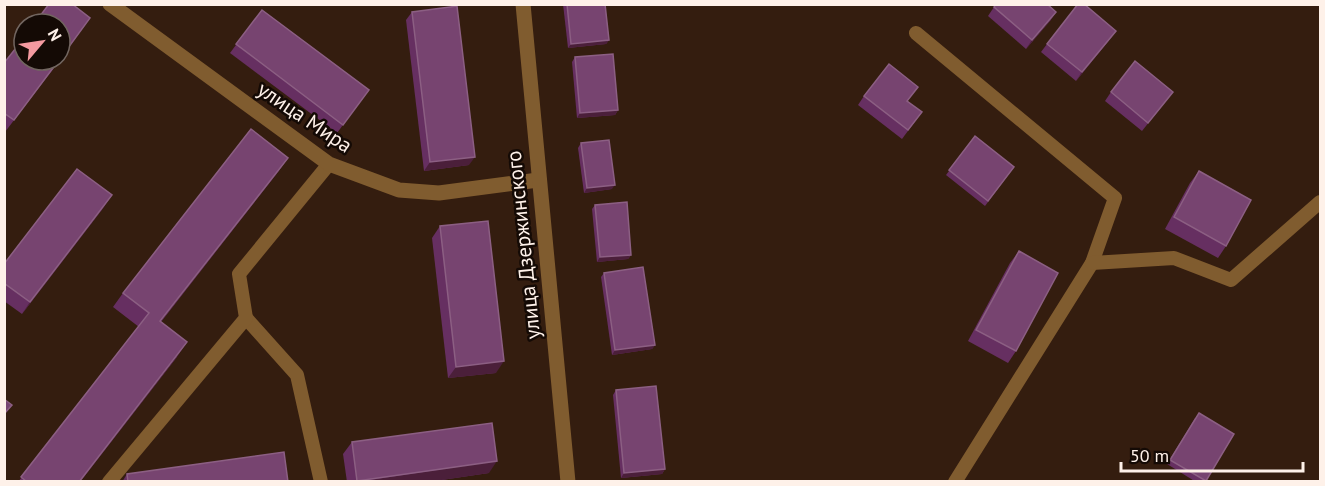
<svg xmlns="http://www.w3.org/2000/svg" width="1325" height="486" font-family="'PT Sans',sans-serif">
	<style>
		.lines { fill: none; stroke-linecap: round; stroke-linejoin: round }
		.service { stroke: #805c2f; stroke-width: 14 }
		.minor { stroke: #805c2f; stroke-width: 15 }
		.tertiary { stroke: #805c2f; stroke-width: 15 }
		.wall { fill: #662f61 }
		.shaded-wall { fill: #4b1f3a }
		.building { fill: #774470; stroke: #8c5f83; stroke-width: 1.5 }
		.labels { text-anchor: middle; dominant-baseline: central; stroke-width: 5; stroke-linejoin: round; paint-order: stroke }
		.street-label { font-size: 21px; fill: #fef1e9; stroke: #140a05 }
	</style>
	<rect width="100%" height="100%" fill="#341d0f"/>
	<g class="lines">
		<g class="service">
			<path d="M916 33 1115 198 1092 263 955 482"/>
			<path d="M1092 263 1174 258 1231 280 1320 202"/>
			<path d="M246 318 297 375 321 482"/>
			<path d="M109 482 246 318 239 274 329 164"/>
		</g>
		<path class="minor" d="M110 4 329 164 399 190 439 193 538 180"/>
		<path class="tertiary" d="M523 4 568 482"/>
	</g>
	<g class="wall">
		<path d="M563 4H605L609 40 606 44 568 48Z"/>
		<path d="M996 4 1056 12 1050 21 1026 49 988 16Z"/>
		<path d="M262 10 369 90 337 133 230 53Z"/>
		<path d="M412 12 469 165 424 171 406 20Z"/>
		<path d="M1110 39 1076 81 1041 52 1047 44Z"/>
		<path d="M575 57 618 110 615 115 577 118 572 62Z"/>
		<path d="M60 60 5 132 4 131V63Z"/>
		<path d="M1111 92H1173L1142 131 1105 101Z"/>
		<path d="M864 96 908 101 916 120 902 139 858 105Z"/>
		<path d="M975 136 1014 167 985 206 946 175Z"/>
		<path d="M581 143 612 189 584 193 578 148Z"/>
		<path d="M288 158 278 172 161 322 177 357 80 482H18L139 327 113 307 123 293Z"/>
		<path d="M1199 171 1226 246 1218 258 1165 229 1190 183Z"/>
		<path d="M595 205 631 255 628 259 597 262 592 209Z"/>
		<path d="M104 207 22 314 4 301V264Z"/>
		<path d="M440 226 496 373 448 378 432 238Z"/>
		<path d="M1019 251 1016 351 1008 363 968 341 1010 263Z"/>
		<path d="M604 273 655 345 652 349 612 355 601 277Z"/>
		<path d="M616 390 665 469 662 474 621 478 613 395Z"/>
		<path d="M1195 418 1234 434 1205 482H1196L1167 464Z"/>
		<path d="M352 442 489 473 428 482H347L343 454Z"/>
		<path d="M127 474 288 482H122Z"/>
	</g>
	<g class="shaded-wall">
		<path d="M1056 12 1050 21 1026 49 1032 40Z"/>
		<path d="M1116 31 1110 39 1076 81 1082 72Z"/>
		<path d="M609 40 606 44 568 48 571 44Z"/>
		<path d="M618 110 615 115 577 118 580 113Z"/>
		<path d="M475 157 469 165 424 171 430 162Z"/>
		<path d="M288 158 278 172 150 335 160 321Z"/>
		<path d="M615 185 612 189 584 193 587 188Z"/>
		<path d="M112 195 104 207 22 314 30 302Z"/>
		<path d="M631 255 628 259 597 262 600 257Z"/>
		<path d="M187 342 177 357 80 482H79Z"/>
		<path d="M655 345 652 349 612 355 615 350Z"/>
		<path d="M504 361 496 373 448 378 456 367Z"/>
		<path d="M497 461 489 473 428 482H357Z"/>
		<path d="M665 469 662 474 621 478 624 473Z"/>
	</g>
	<g class="building">
		<path d="M49 4H72L90 18 60 59V24H34Z"/>
		<path d="M567 4H605L609 40 571 44Z"/>
		<path d="M996 4H1047L1056 12 1032 40 994 7Z"/>
		<path d="M1078 4H1084L1116 31 1082 72 1047 44Z"/>
		<path d="M457 6 475 157 430 162 412 12Z"/>
		<path d="M262 10 369 90 343 125 236 44Z"/>
		<path d="M24 38V60H59L14 120 4 113V63Z"/>
		<path d="M613 54 618 110 580 113 575 57Z"/>
		<path d="M1135 61 1173 92 1148 123 1111 92Z"/>
		<path d="M889 64 918 87 907 101 922 112 908 130 864 96Z"/>
		<path d="M251 129 288 158 160 321 187 342 79 482H27L21 477 149 313 123 293Z"/>
		<path d="M975 136 1014 167 988 201 949 170Z"/>
		<path d="M609 140 615 185 587 188 581 143Z"/>
		<path d="M77 169 112 195 30 302 4 283V264Z"/>
		<path d="M1199 171 1251 200 1226 246 1174 217Z"/>
		<path d="M627 202 631 255 600 257 595 205Z"/>
		<path d="M488 221 504 361 456 367 440 226Z"/>
		<path d="M1019 251 1058 273 1016 351 976 330Z"/>
		<path d="M643 267 655 345 615 350 604 273Z"/>
		<path d="M656 386 665 469 624 473 616 390Z"/>
		<path d="M4 399 12 405 4 414Z"/>
		<path d="M1199 413 1234 434 1206 481 1170 460Z"/>
		<path d="M492 423 497 461 357 481 352 442Z"/>
		<path d="M284 452 288 482H128L127 474Z"/>
	</g>
	<g class="labels">
		<g class="street-label">
			<text transform="translate(305 117) rotate(34)">улица Мира</text>
			<text transform="translate(523 245) rotate(-96)">улица Дзержинского</text>
		</g>
	</g>
	<rect width="1325" height="486" fill="none" stroke="#fef1e9" stroke-width="12"/>
	<g transform="translate(42 42) rotate(61)"><circle r="28" fill="#140a05" stroke="#726660" stroke-width="1.5"/>
	<path d="M0-4.5L10 22L0 15L-10 22Z" fill="#f49aa0"/>
	<text y="-9" font-size="16" font-weight="bold" text-anchor="middle" fill="#fef1e9">N</text>
	</g>
	<path d="M1121 462v9h182v-9" fill="none" stroke="#fef1e9" stroke-width="3"/>
	<text x="1130" y="462" font-size="18" fill="#fef1e9" stroke="#140a05" stroke-width="4.5" paint-order="stroke">50 m</text>
</svg>
